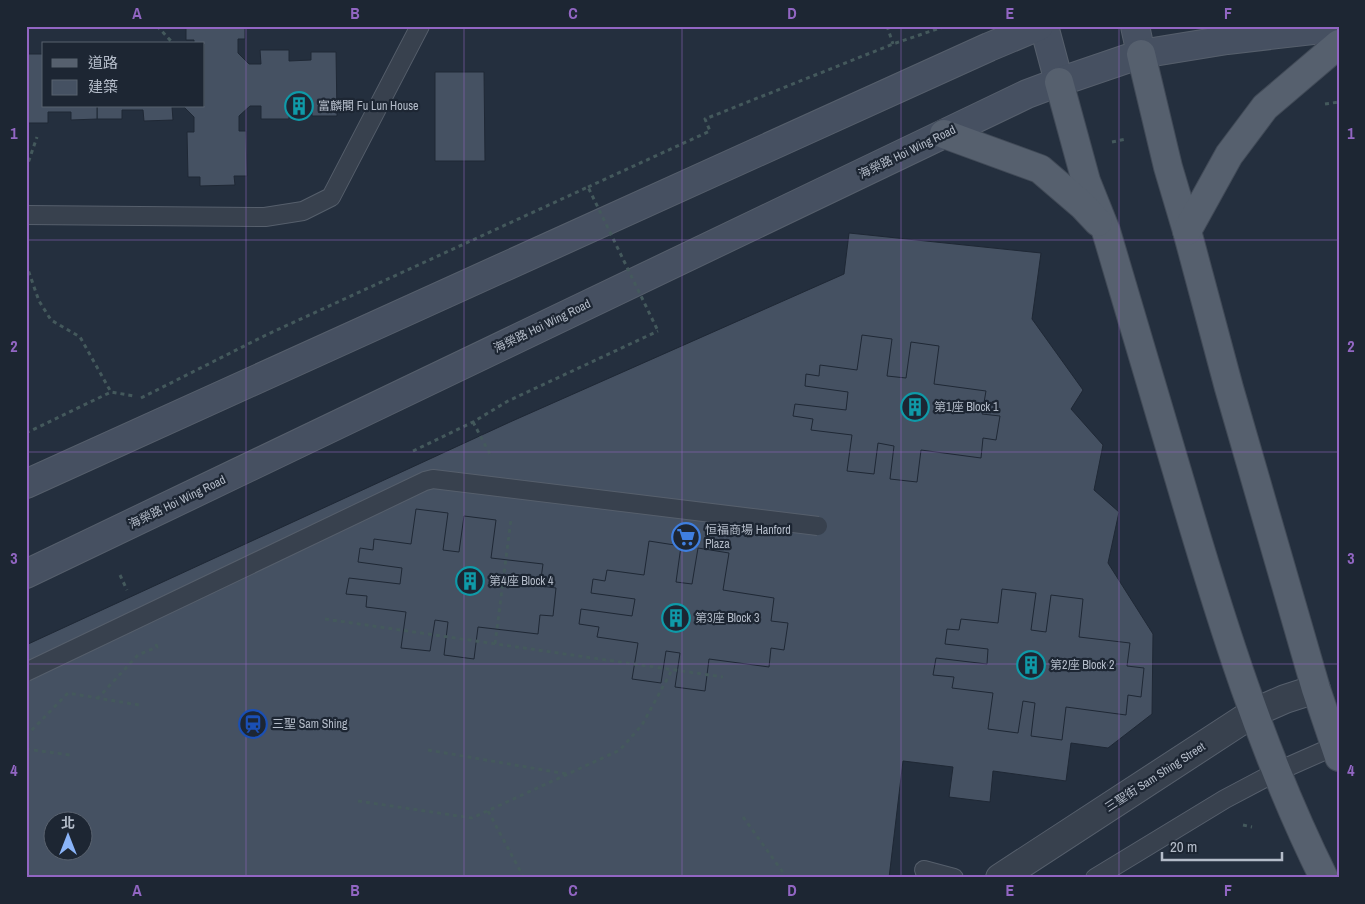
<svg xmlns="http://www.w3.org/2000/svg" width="1365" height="904" font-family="'Archivo Narrow','Noto Sans TC',sans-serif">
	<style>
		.building { fill: #455162; stroke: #1f2835; fill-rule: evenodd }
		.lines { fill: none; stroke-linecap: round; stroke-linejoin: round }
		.lane-casing { stroke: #565f6c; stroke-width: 20 }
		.street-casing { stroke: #565f6c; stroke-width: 30 }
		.secondary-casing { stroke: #565f6c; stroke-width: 30 }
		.primary-casing { stroke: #414a57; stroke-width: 30 }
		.path { stroke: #44595c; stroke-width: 3; stroke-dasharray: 4 4; stroke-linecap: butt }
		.lane { stroke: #38414e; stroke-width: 18 }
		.street { stroke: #38414e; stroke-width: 28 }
		.secondary { stroke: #465061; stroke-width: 28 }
		.primary { stroke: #56606e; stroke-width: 28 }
		.lane-bridge-casing { stroke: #565f6c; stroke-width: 20; stroke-linecap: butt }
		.path-bridge { stroke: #44595c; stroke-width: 3; stroke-dasharray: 4 4; stroke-linecap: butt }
		.lane-bridge { stroke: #38414e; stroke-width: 18 }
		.grid { fill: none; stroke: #9266c3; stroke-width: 1; stroke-opacity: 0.55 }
		.labels { text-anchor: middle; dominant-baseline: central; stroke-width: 4.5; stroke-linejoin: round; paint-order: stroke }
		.poi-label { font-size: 12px; fill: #b4bcc9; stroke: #1d2633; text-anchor: start }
		.street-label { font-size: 12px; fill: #b4bcc9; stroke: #1d2633 }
		.neatline { fill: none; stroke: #9266c3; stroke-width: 2 }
		.grid-label { font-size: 16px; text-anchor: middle; font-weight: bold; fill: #9266c3 }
	</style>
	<rect width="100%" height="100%" fill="#242f3e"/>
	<g class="building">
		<path d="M186 26H245V39H238V53L249 64H261L260 50H289V61L311 60V52H336L337 116H312V108H289V119H261V106H250L239 116V131H246L247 176H234L235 185 200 186V177H188L187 132H194V117L184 107H172L173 120 144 121 143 110H122V119H97V106H204V44H194V40H186Z"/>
		<path d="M26 54H44V106H97V119L71 120V112H48V123H26Z"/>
		<path d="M435 72H484L485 161H435Z"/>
		<path d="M849 233 1041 253 1032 319 1083 390 1071 409 1103 445 1094 490 1119 512 1108 563 1153 634 1152 714 1108 748 1071 743 1066 781 993 771 990 802 949 797 953 767 903 761 889 878H26V645L510 422 844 274ZM52 822H82V852H52Z"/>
		<path d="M862 335 892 339 887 376 906 378 911 342 939 346 934 384 986 391 982 414 1000 416 996 440 983 438 981 458 921 450 917 482 890 479 894 446 878 443 874 474 847 471 852 435 811 430 813 419 793 416 795 404 846 410 848 392 805 386 806 374 819 376 820 365 857 370Z"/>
		<path d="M416 509 448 513 443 550 459 552 464 516 496 520 491 558 543 564 540 586 556 588 553 616 540 615 538 634 478 627 474 659 444 655 448 622 435 620 430 651 401 648 406 612 366 607 367 596 346 594 349 578 400 584 402 568 358 562 360 548 373 550 374 539 411 544Z"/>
		<path d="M649 541 681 546 676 582 692 584 698 548 729 553 723 590 774 598 771 621 788 623 784 650 771 648 769 667 709 659 705 691 675 687 680 653 666 651 661 683 632 679 638 643 597 637 599 627 579 624 581 609 632 616 635 599 591 593 593 579 605 581 607 570 644 575Z"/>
		<path d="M1002 589 1036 593 1031 630 1046 632 1051 595 1083 599 1079 637 1130 643 1127 666 1144 668 1141 697 1128 695 1126 715 1066 707 1062 740 1031 736 1035 703 1023 701 1018 733 988 729 993 693 952 688 954 677 933 675 936 658 987 664 988 649 945 644 947 629 959 630 961 619 998 623Z"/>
	</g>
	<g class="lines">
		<defs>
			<g id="lane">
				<path d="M26 215 265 217 303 211 331 197 420 26"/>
				<path d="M924 870 954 878"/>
				<path d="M1095 878 1225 799 1276 772 1335 746"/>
			</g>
			<path id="street" d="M1000 878 1253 713 1285 699 1316 689"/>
			<g id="secondary">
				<path d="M1044 26 1059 82"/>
				<path d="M1135 26 1141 54"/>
				<path d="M26 484 989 47 1039 26"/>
				<path d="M26 574 1027 94 1059 82 1141 54 1227 40 1339 27"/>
			</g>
			<g id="primary">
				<path d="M1141 54 1168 167 1187 231 1229 388 1316 689 1339 757"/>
				<path d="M1059 82 1086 181 1106 231C1131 316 1156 402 1182 488 1221 621 1262 753 1324 878"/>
				<path d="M944 134 1040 169 1082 205 1098 222"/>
				<path d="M1187 231 1229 155 1265 107 1339 44"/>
			</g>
		</defs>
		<use href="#lane" class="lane-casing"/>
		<use href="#street" class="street-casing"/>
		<use href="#secondary" class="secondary-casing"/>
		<use href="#primary" class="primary-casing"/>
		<g class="path">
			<path d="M157 26 171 41"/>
			<path d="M887 26 893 44"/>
			<path d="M1325 104 1339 102"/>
			<path d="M1112 142 1126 139"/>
			<path d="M26 169 37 137"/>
			<path d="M588 187 710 131 705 119 893 44 943 27"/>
			<path d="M26 264 39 301 51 320 80 337 111 392 134 396"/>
			<path d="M473 422 491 456"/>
			<path d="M26 433 111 392"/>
			<path d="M413 451 473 422 508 401 658 331"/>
			<path d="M120 575 127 590"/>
			<path d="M325 619 723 677"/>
			<path d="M495 644 511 519"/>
			<path d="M97 699 138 655 157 647 155 642"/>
			<path d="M26 736 68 693 139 705"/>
			<path d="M26 749 70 755"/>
			<path d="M428 750 567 774"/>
			<path d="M358 801 472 818 620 750 642 725 672 670"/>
			<path d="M488 811 524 878"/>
			<path d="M743 817 787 878"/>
			<path d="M1243 825 1252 827"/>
		</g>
		<use href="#lane" class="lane"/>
		<use href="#street" class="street"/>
		<use href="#secondary" class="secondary"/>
		<use href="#primary" class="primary"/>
		<defs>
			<path id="lane-bridge" d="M26 672 425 481 433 479 818 526"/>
		</defs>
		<use href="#lane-bridge" class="lane-bridge-casing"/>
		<path class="path-bridge" d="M141 398 266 335 588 187 658 331"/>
		<use href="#lane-bridge" class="lane-bridge"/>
	</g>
	<path class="grid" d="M246 26V878M464 26V878M682 26V878M901 26V878M1119 26V878M26 240H1339M26 452H1339M26 664H1339"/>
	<defs>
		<symbol id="building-ring" viewBox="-11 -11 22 22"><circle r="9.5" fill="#1d2633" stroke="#0f9aa8" stroke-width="1.5"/><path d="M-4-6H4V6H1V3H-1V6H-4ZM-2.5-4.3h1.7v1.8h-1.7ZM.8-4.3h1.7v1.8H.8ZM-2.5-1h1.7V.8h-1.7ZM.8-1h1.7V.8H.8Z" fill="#0f9aa8"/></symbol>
		<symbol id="supermarket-ring" viewBox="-11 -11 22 22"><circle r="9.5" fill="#1d2633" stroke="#3f7fe0" stroke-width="1.5"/><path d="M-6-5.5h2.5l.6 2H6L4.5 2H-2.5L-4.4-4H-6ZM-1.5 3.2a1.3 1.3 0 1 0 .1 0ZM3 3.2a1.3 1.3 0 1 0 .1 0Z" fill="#3f7fe0"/></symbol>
		<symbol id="station-ring" viewBox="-11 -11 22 22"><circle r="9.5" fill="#1d2633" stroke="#1a4fb4" stroke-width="1.5"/><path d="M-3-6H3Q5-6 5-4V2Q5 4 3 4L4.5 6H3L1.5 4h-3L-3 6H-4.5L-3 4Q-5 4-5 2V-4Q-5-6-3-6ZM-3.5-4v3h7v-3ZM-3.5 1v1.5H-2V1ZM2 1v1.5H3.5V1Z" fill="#1a4fb4"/></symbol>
	</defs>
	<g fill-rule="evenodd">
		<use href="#building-ring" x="283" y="90" width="32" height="32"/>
		<use href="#building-ring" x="899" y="391" width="32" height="32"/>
		<use href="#supermarket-ring" x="670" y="521" width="32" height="32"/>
		<use href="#building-ring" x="454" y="565" width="32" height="32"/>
		<use href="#building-ring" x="660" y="602" width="32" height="32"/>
		<use href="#building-ring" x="1015" y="649" width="32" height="32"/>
		<use href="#station-ring" x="237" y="708" width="32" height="32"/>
	</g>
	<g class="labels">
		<g class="poi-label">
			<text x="318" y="106">富麟閣 Fu Lun House</text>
			<text x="934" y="407">第1座 Block 1</text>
			<text x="705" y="530">恒福商場 Hanford<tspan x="705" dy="14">Plaza</tspan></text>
			<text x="489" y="581">第4座 Block 4</text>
			<text x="695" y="618">第3座 Block 3</text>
			<text x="1050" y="665">第2座 Block 2</text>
			<text x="272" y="724">三聖 Sam Shing</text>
		</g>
		<g class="street-label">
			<text transform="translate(907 152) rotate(-26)">海榮路 Hoi Wing Road</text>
			<text transform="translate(542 326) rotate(-26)">海榮路 Hoi Wing Road</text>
			<text transform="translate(177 502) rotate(-26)">海榮路 Hoi Wing Road</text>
			<text transform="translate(1155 777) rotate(-33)">三聖街 Sam Shing Street</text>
		</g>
	</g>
	<rect width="1365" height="904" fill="none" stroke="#1d2633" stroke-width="55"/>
	<rect x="42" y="42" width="162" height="65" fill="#1d2633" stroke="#59626f"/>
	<rect x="52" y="59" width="25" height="8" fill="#56606e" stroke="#59626f"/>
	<text x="88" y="68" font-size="15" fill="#b4bcc9">道路</text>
	<rect x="52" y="80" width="25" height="15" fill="#455162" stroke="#59626f"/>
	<text x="88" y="92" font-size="15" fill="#b4bcc9">建築</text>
	<g transform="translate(68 836)"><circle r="24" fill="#1d2633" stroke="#59626f"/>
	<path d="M0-4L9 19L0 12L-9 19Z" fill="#8ab4f8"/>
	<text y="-8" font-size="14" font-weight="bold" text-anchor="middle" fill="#b4bcc9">北</text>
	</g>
	<path d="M1162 852v8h120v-8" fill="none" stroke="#b4bcc9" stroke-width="2.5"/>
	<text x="1170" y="852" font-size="15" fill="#b4bcc9" stroke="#1d2633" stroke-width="4" paint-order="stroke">20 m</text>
	<rect x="28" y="28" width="1310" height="848" class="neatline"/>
	<g class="grid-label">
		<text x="137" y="19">A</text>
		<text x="355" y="19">B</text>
		<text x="573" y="19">C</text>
		<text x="792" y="19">D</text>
		<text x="1010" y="19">E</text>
		<text x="1228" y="19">F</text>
		<text x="14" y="139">1</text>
		<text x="1351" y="139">1</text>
		<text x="14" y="352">2</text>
		<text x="1351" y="352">2</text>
		<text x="14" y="564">3</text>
		<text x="1351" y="564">3</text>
		<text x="14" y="776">4</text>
		<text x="1351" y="776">4</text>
		<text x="137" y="896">A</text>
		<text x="355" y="896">B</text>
		<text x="573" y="896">C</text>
		<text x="792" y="896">D</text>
		<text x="1010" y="896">E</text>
		<text x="1228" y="896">F</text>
	</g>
</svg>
